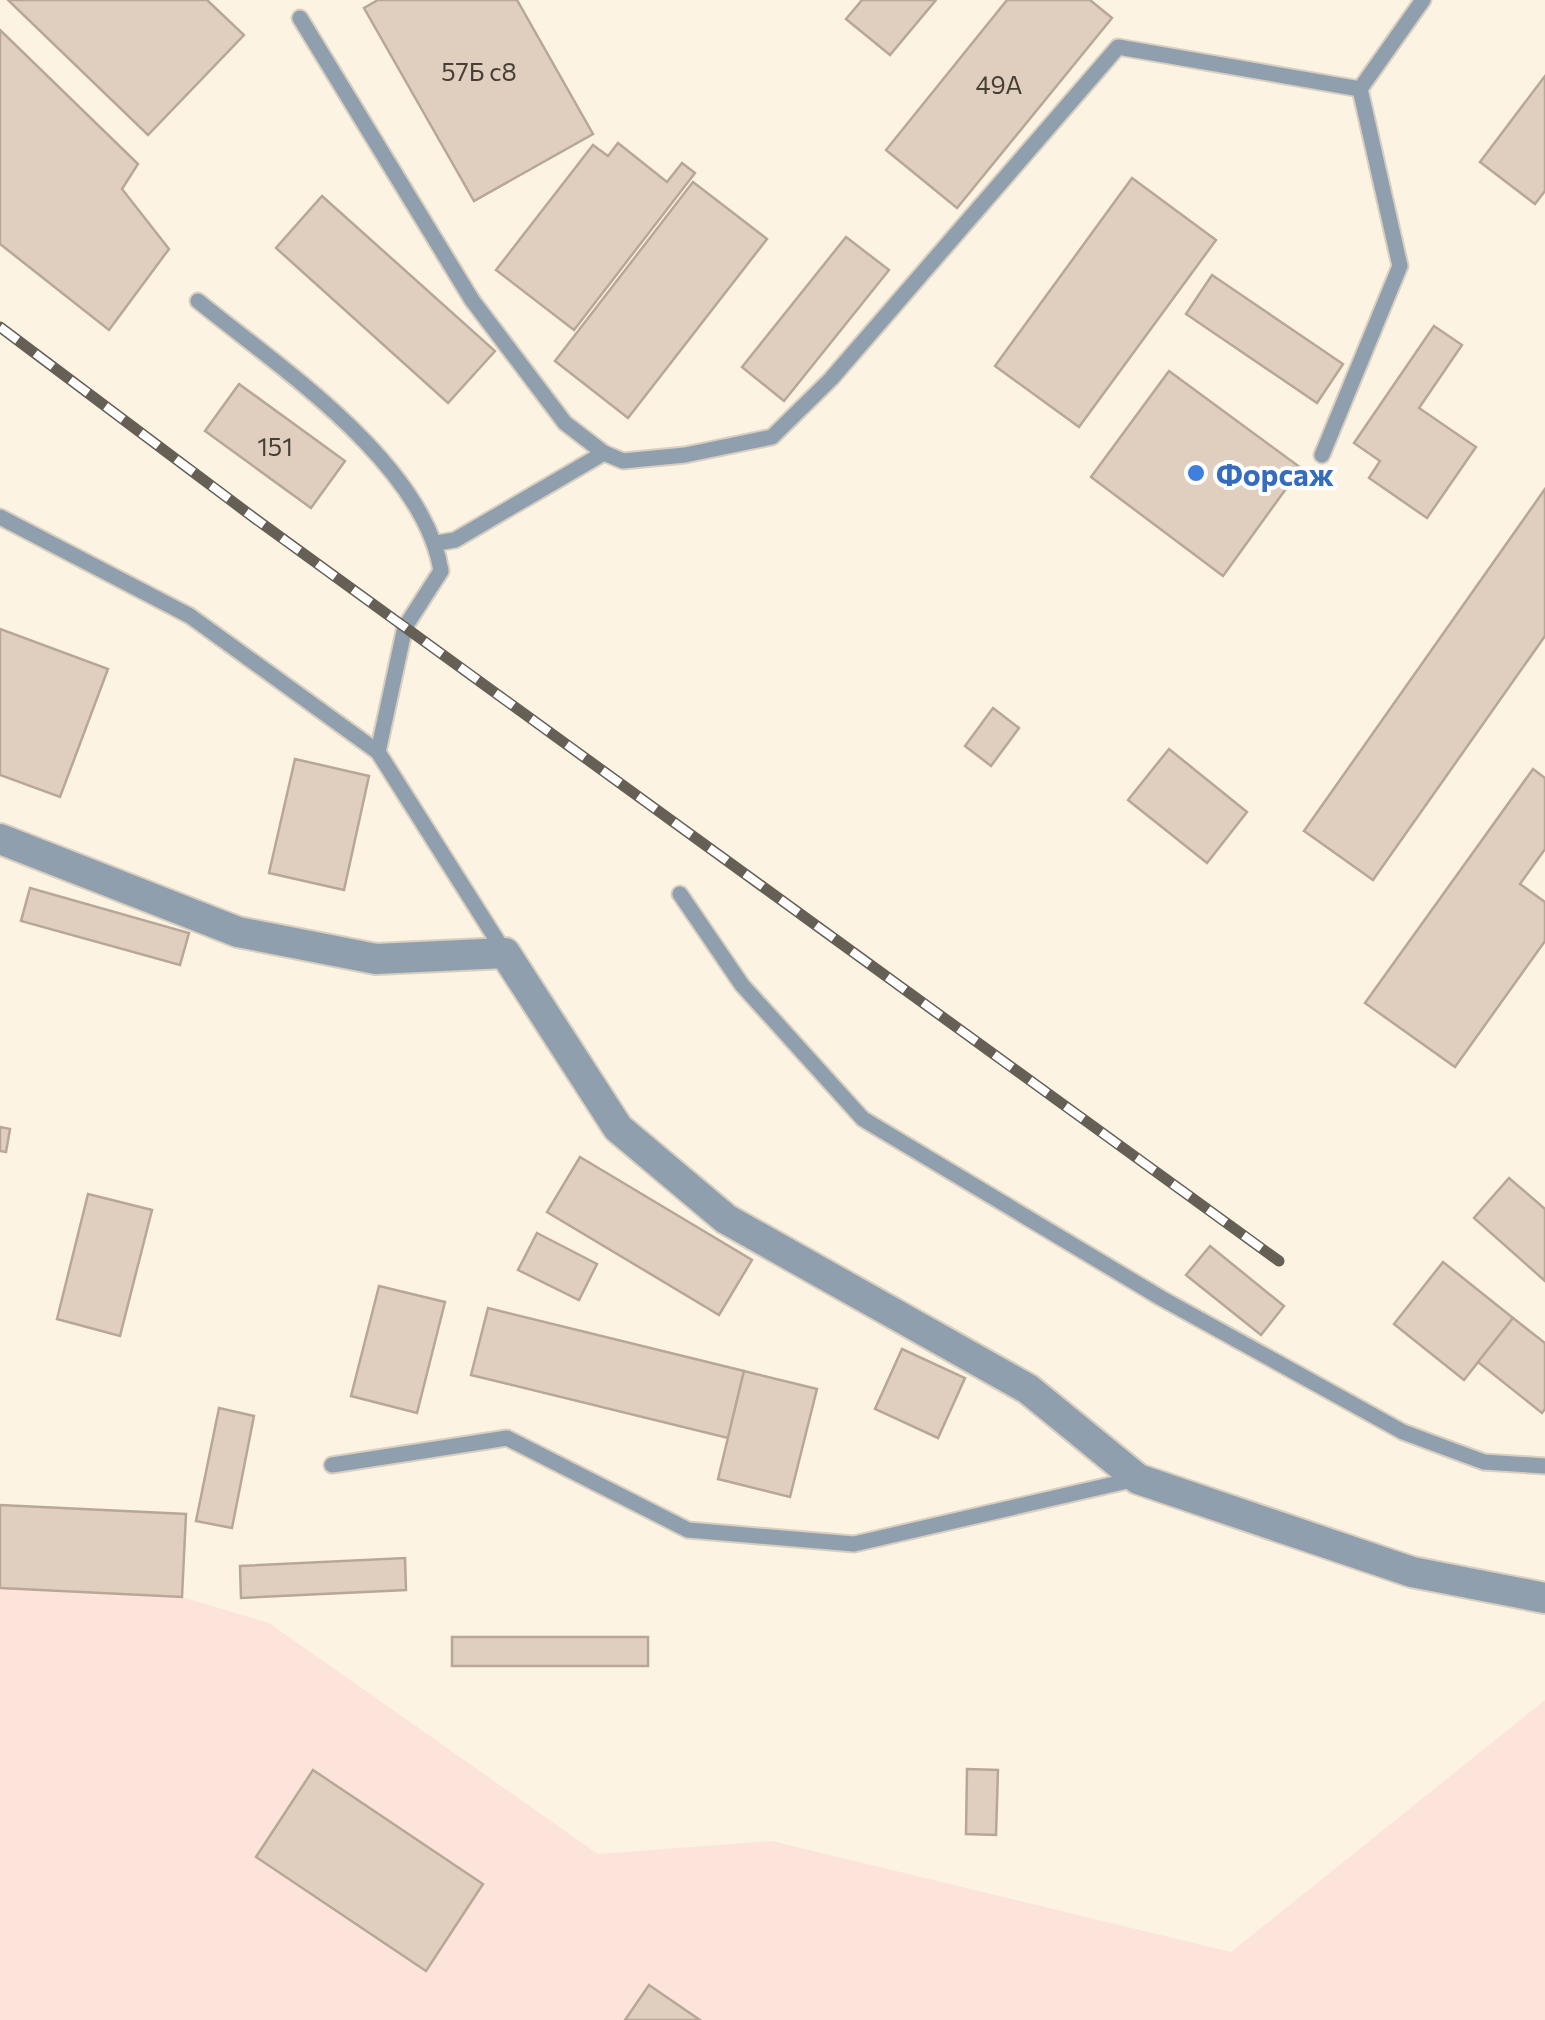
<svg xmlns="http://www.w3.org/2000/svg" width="1545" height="2020" font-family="Commissioner,sans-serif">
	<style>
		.industrial { fill: #fde4db }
		.building { fill: #e0cfbe; stroke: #b8a797; stroke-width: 2.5 }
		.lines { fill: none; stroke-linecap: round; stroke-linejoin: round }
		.lane-casing { stroke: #d8cfc0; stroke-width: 19 }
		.street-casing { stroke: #d8cfc0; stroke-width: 34 }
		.lane { stroke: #909fae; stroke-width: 15 }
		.street { stroke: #909fae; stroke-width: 30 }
		.rail-casing { stroke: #655f55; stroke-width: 11 }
		.rail { stroke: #fff; stroke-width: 8; stroke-dasharray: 22; stroke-linecap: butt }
		.shop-dot { fill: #3f7fe0; stroke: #fff; stroke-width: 4 }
		.labels { text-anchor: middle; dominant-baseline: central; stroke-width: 8; stroke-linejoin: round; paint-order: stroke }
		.number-label { font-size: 25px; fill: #463f36 }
		.shop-label { font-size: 30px; font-weight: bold; fill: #366cbe; stroke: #fff; text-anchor: start }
	</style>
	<rect width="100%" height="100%" fill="#fdf3e3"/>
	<path class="industrial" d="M0 1588 182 1597 269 1623 598 1854 772 1841 1231 1952 1545 1700V2020H0Z"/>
	<g class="building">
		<path d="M8 0H207L244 35 148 135Z"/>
		<path d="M378 0H517L593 134 474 201 364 8Z"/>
		<path d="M862 0H936L890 55 846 19Z"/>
		<path d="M1007 0H1090L1112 18 957 208 886 150Z"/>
		<path d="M0 30 138 164 122 189 169 249 109 330 0 244Z"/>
		<path d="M1545 76V191L1535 204 1480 162Z"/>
		<path d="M618 143 667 182 682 163 695 173 574 330 496 270 593 145 608 156Z"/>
		<path d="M1132 178 1216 240 1079 427 995 366Z"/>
		<path d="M693 182 767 239 628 418 555 361Z"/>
		<path d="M322 196 495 351 448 403 276 248Z"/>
		<path d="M846 237 889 270 784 401 742 367Z"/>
		<path d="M1212 275 1343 364 1317 403 1186 314Z"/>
		<path d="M1434 326 1462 345 1419 408 1476 447 1427 518 1369 478 1380 461 1354 443Z"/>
		<path d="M1169 371 1301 468 1223 576 1091 477Z"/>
		<path d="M239 384 345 461 311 508 205 431Z"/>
		<path d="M1545 489V636L1373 880 1304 831Z"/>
		<path d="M0 629 108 669 60 797 0 775Z"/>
		<path d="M993 708 1019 728 991 766 965 746Z"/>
		<path d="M1169 749 1247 812 1207 863 1128 800Z"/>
		<path d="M295 759 369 776 344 890 269 873Z"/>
		<path d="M1533 769 1545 778V849L1520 884 1545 902V941L1455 1067 1365 1003Z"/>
		<path d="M30 888 189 933 180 965 21 921Z"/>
		<path d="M0 1127 10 1129 6 1152 0 1151Z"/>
		<path d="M580 1157 752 1260 719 1315 547 1212Z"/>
		<path d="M1509 1178 1545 1209V1281L1474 1218Z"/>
		<path d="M88 1194 152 1210 120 1336 57 1319Z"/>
		<path d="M537 1233 597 1264 579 1300 518 1270Z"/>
		<path d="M1210 1246 1284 1306 1261 1335 1186 1275Z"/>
		<path d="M1443 1262 1513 1318 1464 1380 1394 1324Z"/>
		<path d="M379 1286 445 1302 417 1413 351 1396Z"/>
		<path d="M488 1308 744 1371 728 1438 471 1375Z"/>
		<path d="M1513 1318 1545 1343V1409L1542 1413 1478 1362Z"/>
		<path d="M902 1349 965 1378 938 1438 875 1409Z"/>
		<path d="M744 1371 817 1389 790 1497 718 1479Z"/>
		<path d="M219 1408 254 1416 232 1528 196 1521Z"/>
		<path d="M0 1505 186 1514 182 1597 0 1588Z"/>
		<path d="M405 1558 406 1590 241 1598 240 1566Z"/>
		<rect x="452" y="1637" width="196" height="29"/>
		<path d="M967 1769 998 1770 996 1835 966 1834Z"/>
		<path d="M313 1770 483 1884 426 1971 256 1857Z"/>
		<path d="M649 1985 700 2020H625Z"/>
	</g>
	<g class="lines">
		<defs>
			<g id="lane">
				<path d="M300 18 472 300 565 423 604 453 623 461 685 455 772 437 831 379 1118 47 1360 89 1423 0"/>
				<path d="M198 301C279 367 424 463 441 571L405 627 378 752 505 953"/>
				<path d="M1322 455 1400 266 1360 89"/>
				<path d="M0 517 190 616 378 752"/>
				<path d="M437 543 455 540 604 453"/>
				<path d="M680 894 742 985 863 1119 1161 1298 1403 1432 1484 1462 1545 1466"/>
				<path d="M332 1465 507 1438 688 1530 854 1544 1136 1479"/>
			</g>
			<path id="street" d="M0 839 238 932 376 959 505 953 618 1128 726 1219 1028 1389 1138 1479 1412 1572 1545 1598"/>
		</defs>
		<use href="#lane" class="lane-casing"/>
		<use href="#street" class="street-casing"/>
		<use href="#lane" class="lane"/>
		<use href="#street" class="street"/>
		<defs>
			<path id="rail" d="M0 327 257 520 1279 1261"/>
		</defs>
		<use href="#rail" class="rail-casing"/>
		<use href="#rail" class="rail"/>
	</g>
	<circle class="shop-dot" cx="1196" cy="473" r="10"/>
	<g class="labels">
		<g class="number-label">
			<text x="479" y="71">57Б с8</text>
			<text x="999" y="84">49А</text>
			<text x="275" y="446">151</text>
		</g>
		<g class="shop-label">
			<text x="1216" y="473">Форсаж</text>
		</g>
	</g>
</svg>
